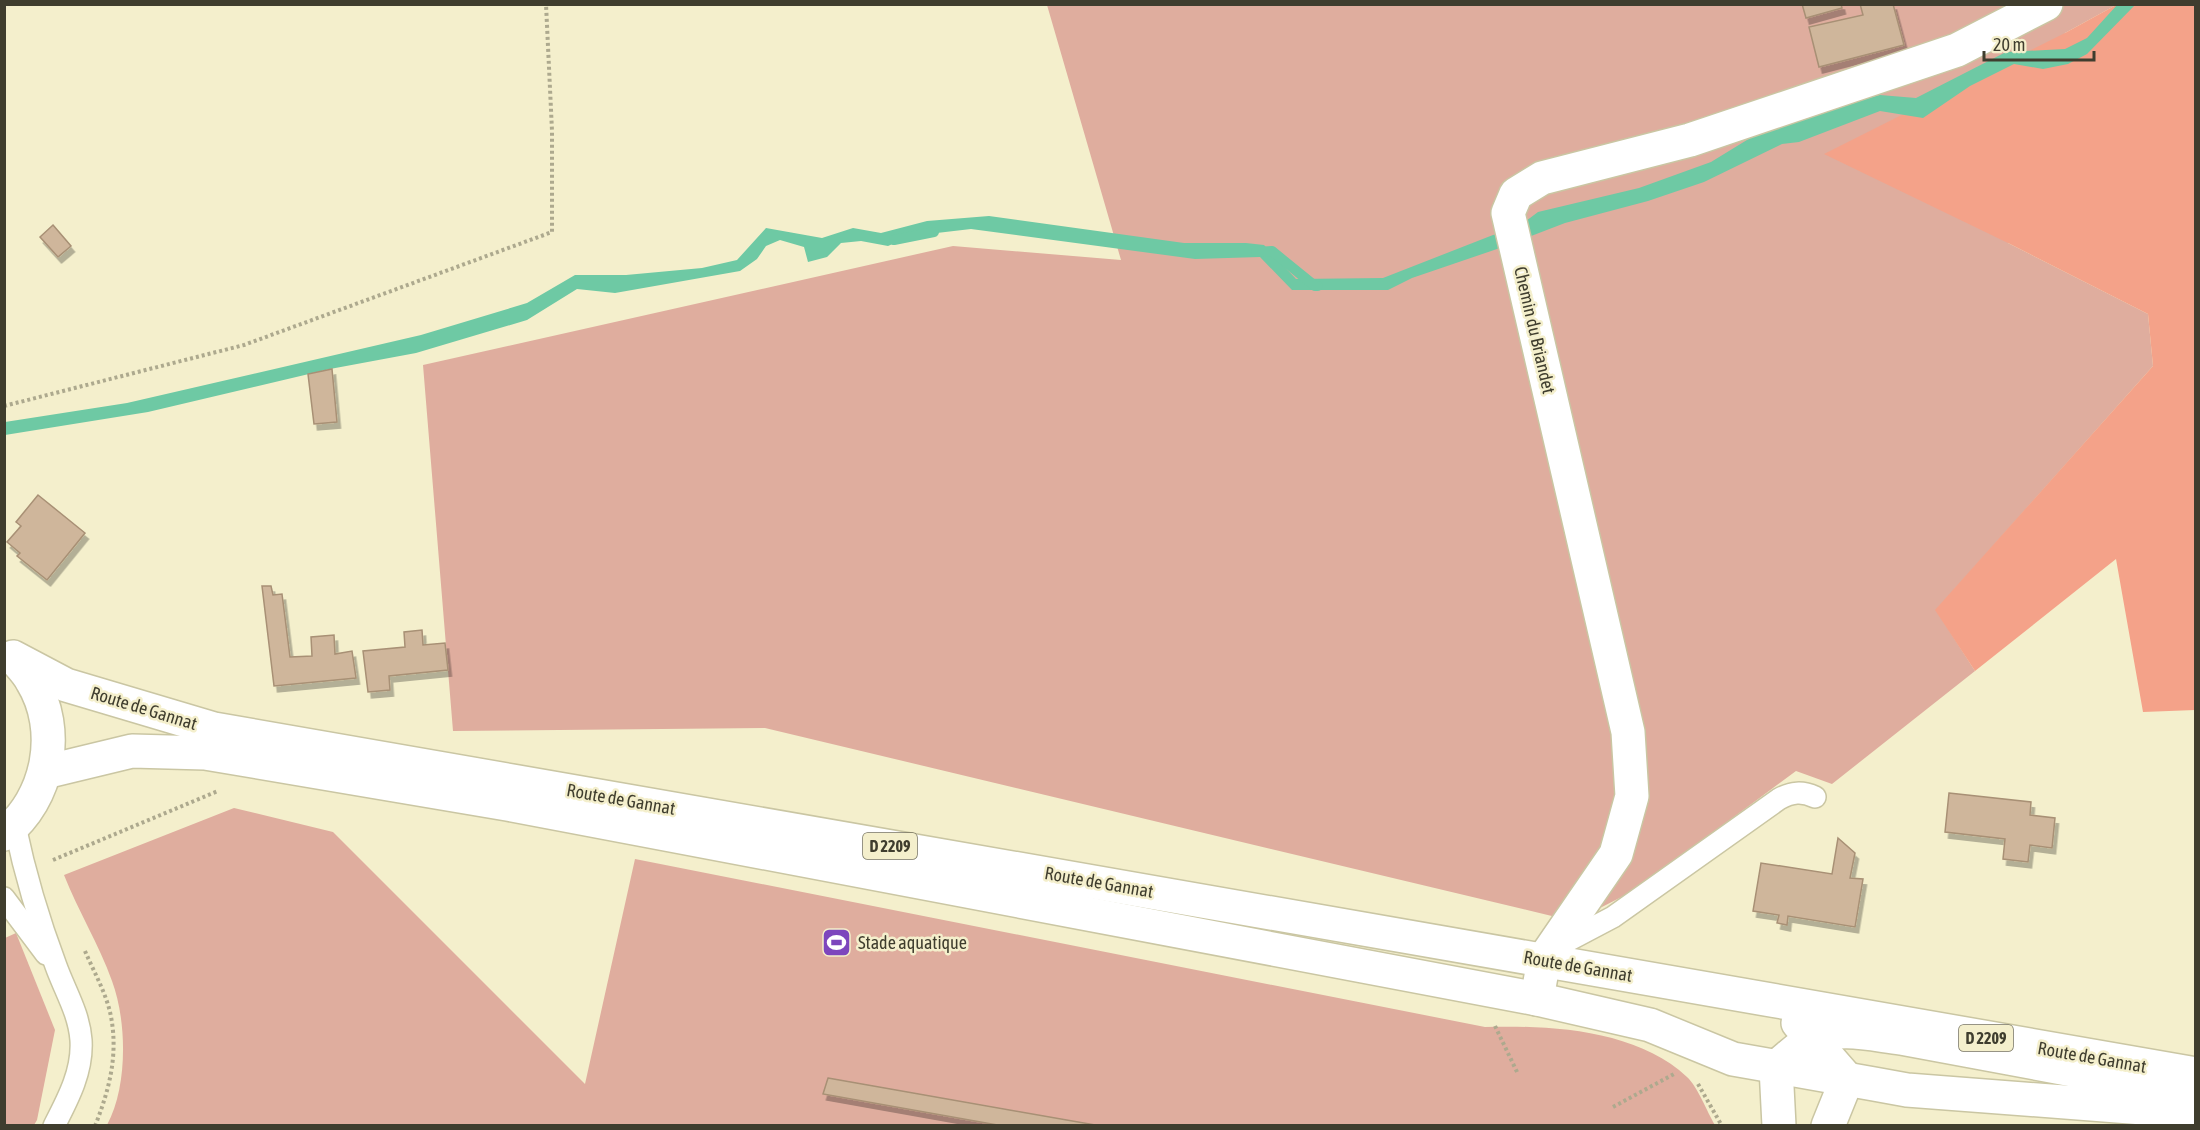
<svg xmlns="http://www.w3.org/2000/svg" width="2200" height="1130" font-family="'Asap Condensed',sans-serif">
	<style>
		.green { fill: #dfad9e }
		.forest { fill: #f4a289 }
		.water { fill: #6ec9a4 }
		.lines { fill: none; stroke-linecap: round; stroke-linejoin: round }
		.stream { stroke: #6ec9a4; stroke-width: 10 }
		.building { fill: #cfb69b; stroke: #a89075; stroke-width: 1.5; filter: url(#shadow) }
		.lane-casing { stroke: #cac6a3; stroke-width: 24 }
		.street-casing { stroke: #cac6a3; stroke-width: 36 }
		.primary-casing { stroke: #cac6a3; stroke-width: 36 }
		.path { stroke: #ada98e; stroke-width: 4; stroke-dasharray: 3 3; stroke-linecap: butt }
		.lane { stroke: #fff; stroke-width: 21 }
		.street { stroke: #fff; stroke-width: 33 }
		.primary { stroke: #fff; stroke-width: 33 }
		.labels { text-anchor: middle; dominant-baseline: central; stroke-width: 5; stroke-linejoin: round; paint-order: stroke }
		.shield { fill: #f4efcc; stroke: #75725d; stroke-width: 1.5 }
		.shield-label { font-size: 16px; font-weight: bold; fill: #3f3d2e }
		.street-label { font-size: 18px; fill: #3f3d2e; stroke: #f4efcc }
		.poi-label { font-size: 18px; fill: #3f3d2e; stroke: #f4efcc; text-anchor: start }
	</style>
	<defs>
		<filter id="shadow"><feDropShadow dx="3.5" dy="6" stdDeviation="0" flood-color="#0004"/></filter>
	</defs>
	<rect width="100%" height="100%" fill="#f4efcc"/>
	<g class="green">
		<path d="M1047 5H2116L2065 33 2008 243 2148 314 2153 366 1936 610 1975 671 1832 784 1796 771 1637 889 1600 908 1556 917 765 728 453 731 423 365 953 246 1121 260Z"/>
		<path d="M234 808 333 832 585 1084 635 859 1485 1027C1551 1025 1637 1030 1687 1077 1698 1087 1707 1112 1715 1125H107C128 1087 127 1021 112 981 99 944 78 911 64 875Z"/>
		<path d="M16 933 55 1030 37 1120 34 1125H5V938Z"/>
	</g>
	<path class="forest" d="M2116 5H2195V710L2143 712 2116 559 1975 671 1935 610 2153 366 2148 314 2008 243 1824 154 2065 33Z"/>
	<path class="water" d="M2117 5H2135L2087 54 2068 64 2043 69 2014 64 1970 86 1923 118 1880 111 1799 142 1782 144 1704 182 1648 201 1565 223 1497 249 1412 278 1388 290H1292L1260 257 1195 259 971 229 911 236 888 246 861 241 841 243 827 257 808 262 804 247 780 240 766 246 757 259 740 271 615 293 577 289 527 320 416 353 330 369 148 412 5 435V422L127 403 421 335 527 303 575 275H626L702 268 737 260 766 228 822 238 853 228 881 233 927 221 989 216 1184 243H1246L1264 245 1296 279 1383 278 1493 235 1514 230 1538 212 1639 188 1711 162 1778 121 1880 95 1916 98 2006 52 2065 49 2087 38Z"/>
	<g class="lines">
		<g class="stream">
			<path d="M894 240 934 232"/>
			<path d="M1256 252 1272 251 1315 286H1318"/>
		</g>
	</g>
	<g class="building">
		<path d="M1802 4H1841L1842 8 1806 18Z"/>
		<path d="M1893 4 1904 45 1819 67 1809 27 1863 15 1860 4Z"/>
		<path d="M53 225 71 246 58 257 40 237Z"/>
		<path d="M332 369 337 422 314 424 308 374Z"/>
		<path d="M38 495 85 533 47 580 17 556 20 553 7 542 21 526 16 522Z"/>
		<path d="M262 586H271L273 595 282 594 290 657 312 656 311 637 334 635 335 654 352 651 356 678 274 686Z"/>
		<path d="M422 630 423 645 445 643 448 670 389 676 390 690 368 692 363 651 405 647 404 632Z"/>
		<path d="M1949 793 2031 802 2030 815 2055 818 2052 848 2030 845 2028 862 2003 859 2005 839 1945 832Z"/>
		<path d="M1838 838 1855 853 1850 878 1863 879 1855 927 1788 916 1787 925 1777 923 1779 915 1753 911 1761 863 1832 874Z"/>
		<path d="M828 1078 1101 1126H1003L823 1094Z"/>
	</g>
	<g class="lines">
		<defs>
			<g id="lane">
				<path d="M15 826C25 874 39 921 56 966 65 991 79 1013 81 1040 83 1071 68 1099 54 1126"/>
				<path d="M4 898 46 954"/>
				<path d="M1558 946 1613 917 1779 799C1792 792 1802 791 1815 797"/>
			</g>
			<g id="street">
				<path d="M1537 999 1544 959 1616 854 1632 796 1628 732 1508 213 1516 194 1542 178 1690 140 1957 50 2046 4"/>
				<path d="M1798 1023 1847 1079 1828 1126"/>
				<path d="M1779 1126 1776 1067C1788 1058 1800 1045 1813 1039 1838 1025 1874 1035 1901 1038L2196 1093"/>
			</g>
			<g id="primary">
				<path d="M13 657 66 685 214 729 2196 1074"/>
				<path d="M45 772 132 751 205 753 507 804 1537 999 1650 1025 1733 1059 1874 1084 1907 1090 2143 1108 2196 1117"/>
				<path d="M4 834C49 799 62 730 32 681 28 673 21 666 15 659"/>
			</g>
		</defs>
		<use href="#lane" class="lane-casing"/>
		<use href="#street" class="street-casing"/>
		<use href="#primary" class="primary-casing"/>
		<g class="path">
			<path d="M4 406 244 345 552 232V131L546 4"/>
			<path d="M53 860 218 791"/>
			<path d="M85 951C93 970 105 991 110 1012 119 1052 110 1088 95 1126"/>
			<path d="M1495 1026 1518 1074"/>
			<path d="M1698 1084 1722 1126"/>
			<path d="M1613 1107 1674 1074"/>
		</g>
		<use href="#lane" class="lane"/>
		<use href="#street" class="street"/>
		<use href="#primary" class="primary"/>
	</g>
	<defs>
		<symbol id="stadium-square" viewBox="-11 -11 22 22"><rect x="-9" y="-9" width="18" height="18" rx="4" fill="#7d46bd" stroke="#f4efcc"/><path d="M0-5a6.5 5 0 1 0 0 10a6.5 5 0 1 0 0-10ZM-3.5-1.8h7v3.6h-7Z" fill="#fff"/></symbol>
	</defs>
	<g fill-rule="evenodd">
		<use href="#stadium-square" x="820" y="926" width="33" height="33"/>
	</g>
	<g class="labels">
		<g class="shield">
			<rect x="863" y="833" width="54" height="26" rx="4.5"/>
			<rect x="1959" y="1025" width="54" height="26" rx="4.5"/>
		</g>
		<g class="shield-label">
			<text x="890" y="846">D 2209</text>
			<text x="1986" y="1038">D 2209</text>
		</g>
		<g class="street-label">
			<text transform="translate(1535 330) rotate(77)">Chemin du Briandet</text>
			<text transform="translate(144 708) rotate(17)">Route de Gannat</text>
			<text transform="translate(621 799) rotate(10)">Route de Gannat</text>
			<text transform="translate(1099 882) rotate(10)">Route de Gannat</text>
			<text transform="translate(1578 966) rotate(10)">Route de Gannat</text>
			<text transform="translate(2092 1057) rotate(10)">Route de Gannat</text>
		</g>
		<g class="poi-label">
			<text x="858" y="942">Stade aquatique</text>
		</g>
	</g>
	<rect width="2200" height="1130" fill="none" stroke="#3f3d2e" stroke-width="12"/>
	<path d="M1984 51v9h110v-9" fill="none" stroke="#3f3d2e" stroke-width="3"/>
	<text x="1993" y="51" font-size="18" fill="#3f3d2e" stroke="#f4efcc" stroke-width="4.5" paint-order="stroke">20 m</text>
</svg>
